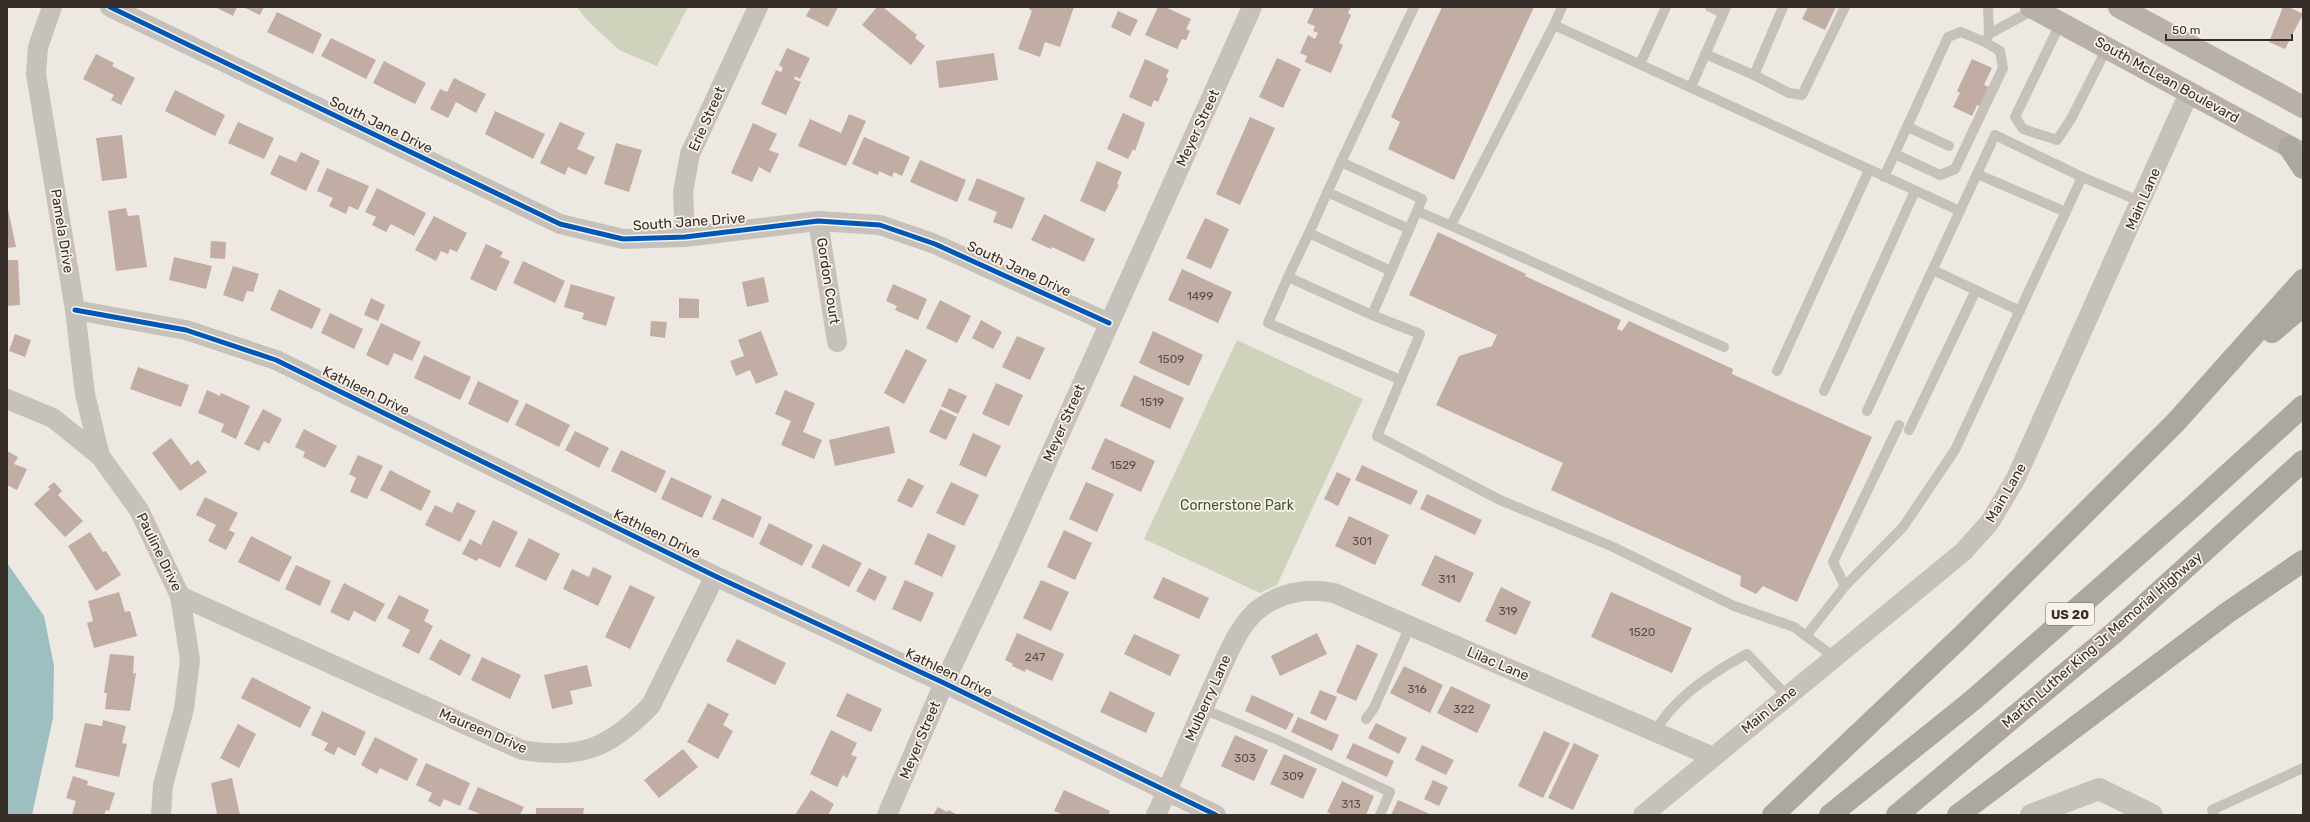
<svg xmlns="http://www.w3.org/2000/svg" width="2310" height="822" font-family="Rubik,sans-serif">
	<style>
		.green { fill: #cfd3bc }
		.water { fill: #9ebfbf }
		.building { fill: #c1ada4 }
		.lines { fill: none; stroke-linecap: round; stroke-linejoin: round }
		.service { stroke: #c7c1bb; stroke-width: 10 }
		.minor { stroke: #c7c1bb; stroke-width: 20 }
		.tertiary { stroke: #c7c1bb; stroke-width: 22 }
		.secondary { stroke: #b8b1ab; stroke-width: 22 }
		.motorway { stroke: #ada7a1; stroke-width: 22 }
		.cycleway-casing { stroke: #faf3ea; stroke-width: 8 }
		.cycleway { stroke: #0057b8; stroke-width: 5 }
		.labels { text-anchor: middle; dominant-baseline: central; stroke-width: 3.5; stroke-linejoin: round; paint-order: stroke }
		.number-label { font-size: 12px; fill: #5a4e48 }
		.shield { fill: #faf3ea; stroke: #726963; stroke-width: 1 }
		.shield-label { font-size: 13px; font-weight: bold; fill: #382e29 }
		.street-label { font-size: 14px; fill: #382e29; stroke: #faf3ea }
		.park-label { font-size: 14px; fill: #46572c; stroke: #faf3ea }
	</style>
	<rect width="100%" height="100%" fill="#eee8e2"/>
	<g class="green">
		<path d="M577 7H688L657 66 619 50 586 19Z"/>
		<path d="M1237 340 1363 399 1277 585 1260 593 1144 539Z"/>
	</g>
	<path class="water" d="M7 563 44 616 54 666 53 718 32 815H7Z"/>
	<g class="building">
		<path d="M215 7H237L233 16Z"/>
		<path d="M243 7H264L260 15Z"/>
		<path d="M811 7H838L828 27 806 16Z"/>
		<path d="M877 7H883L917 35 915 38 925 46 911 65 862 25Z"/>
		<path d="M1030 7H1074L1060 47 1045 42 1040 57 1018 49 1032 11 1029 9Z"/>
		<path d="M1158 7H1165L1191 19 1186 29 1190 31 1186 40 1182 39 1177 49 1145 35Z"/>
		<path d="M1314 7H1351L1348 13 1351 15 1339 43 1343 45 1331 73 1305 62 1307 56 1300 53 1308 35 1315 39 1318 33 1313 31 1315 26 1307 23Z"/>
		<path d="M1442 7H1534L1454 180 1388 149 1400 122 1391 117Z"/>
		<path d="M1808 7H1836L1825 30 1802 19Z"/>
		<path d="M2283 7H2289L2303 14 2285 49 2269 42Z"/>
		<path d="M1118 11 1138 20 1130 36 1111 27Z"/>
		<path d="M277 12 322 34 313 54 267 32Z"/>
		<path d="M331 38 376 60 366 79 321 56Z"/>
		<path d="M787 48 810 58 800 79 795 76 794 79 801 82 786 115 761 104 776 70 781 72 783 68 779 65Z"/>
		<path d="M994 53 998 80 939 88 936 61Z"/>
		<path d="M96 54 114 63 112 66 135 78 121 105 111 100 114 95 83 79Z"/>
		<path d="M1277 58 1301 69 1283 108 1259 97Z"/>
		<path d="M1145 59 1169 70 1166 77 1168 79 1158 102 1154 100 1151 107 1129 97Z"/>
		<path d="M1972 59 1992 68 1984 85 1989 87 1980 106 1977 105 1972 116 1953 107 1960 93 1957 91Z"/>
		<path d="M384 61 426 83 415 104 373 83Z"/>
		<path d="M454 78 486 94 476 113 456 102 448 118 430 109 440 89 447 92Z"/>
		<path d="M175 90 225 115 215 136 165 111Z"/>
		<path d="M495 111 545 134 533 159 485 134Z"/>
		<path d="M1123 113 1145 123 1135 151 1133 149 1128 159 1107 149Z"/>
		<path d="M849 114 866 121 846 166 798 146 810 119 841 133Z"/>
		<path d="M1250 117 1275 128 1240 205 1216 194Z"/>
		<path d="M238 122 274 138 264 159 228 143Z"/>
		<path d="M560 122 585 133 577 149 595 157 586 175 568 167 565 175 540 163Z"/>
		<path d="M753 123 777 134 769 150 779 154 770 173 759 167 752 182 731 173Z"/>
		<path d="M122 135 127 178 102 181 96 138Z"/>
		<path d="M864 137 910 157 902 176 894 172 892 177 879 171 878 175 852 164Z"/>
		<path d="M616 143 642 150 629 192 604 184Z"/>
		<path d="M301 152 320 161 306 191 270 174 279 155 296 162Z"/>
		<path d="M920 160 966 180 957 202 910 182Z"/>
		<path d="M1097 161 1122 172 1117 184 1119 185 1105 212 1080 201Z"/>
		<path d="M327 168 369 186 358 210 349 206 346 214 329 206 333 198 317 191Z"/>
		<path d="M977 178 1025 198 1012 229 993 222 997 212 968 200Z"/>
		<path d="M377 188 426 213 414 236 391 224 386 232 372 225 376 217 365 212Z"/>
		<path d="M7 204 16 247 7 248Z"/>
		<path d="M126 208 128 216 139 215 147 267 116 271 108 211Z"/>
		<path d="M1044 214 1095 239 1084 262 1052 247 1051 249 1031 240Z"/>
		<path d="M434 216 467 233 457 252 450 249 448 254 441 251 436 261 415 250Z"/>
		<path d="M1205 218 1229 229 1211 269 1186 258Z"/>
		<path d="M1438 232 1526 274 1525 276 1621 320 1617 329 1622 331 1629 321 1733 369 1732 374 1872 437 1797 602 1763 586 1756 594 1740 586 1741 576 1551 490 1563 463 1436 405 1459 356 1492 346 1497 335 1409 295Z"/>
		<path d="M211 241 226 242 225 259 210 258Z"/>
		<path d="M486 244 503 252 500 257 510 261 496 291 470 279Z"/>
		<path d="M174 257 212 266 206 289 169 280Z"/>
		<path d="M7 260H18L20 305 7 306Z"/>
		<path d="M523 261 565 281 555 303 513 283Z"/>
		<path d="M233 266 259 274 253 292 247 291 243 302 223 295Z"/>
		<path d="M1182 269 1232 292 1218 323 1168 300Z"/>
		<path d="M764 277 769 302 747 307 742 282Z"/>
		<path d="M571 284 615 297 606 326 582 319 584 313 564 307Z"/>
		<path d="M893 284 927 299 918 320 895 310 897 306 886 301Z"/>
		<path d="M279 289 321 309 312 329 270 310Z"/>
		<path d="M371 298 385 305 378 321 364 315Z"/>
		<path d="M679 298 699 299V318H679Z"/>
		<path d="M940 300 971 316 957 343 926 328Z"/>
		<path d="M330 313 363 329 354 349 321 333Z"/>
		<path d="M981 320 1002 332 993 349 972 338Z"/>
		<path d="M651 321 667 322 665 338 650 336Z"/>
		<path d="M381 323 421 342 412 361 394 353 388 366 366 355Z"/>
		<path d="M761 331 778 375 756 384 750 370 736 376 730 361 744 356 738 340Z"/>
		<path d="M1153 331 1203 355 1189 386 1139 363Z"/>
		<path d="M15 334 31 340 25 357 9 351Z"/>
		<path d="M1017 336 1045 348 1030 380 1002 367Z"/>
		<path d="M906 349 927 360 904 404 884 393Z"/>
		<path d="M424 355 471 377 460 400 414 378Z"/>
		<path d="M138 367 189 385 181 407 130 389Z"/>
		<path d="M1134 375 1184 398 1170 429 1120 406Z"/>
		<path d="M478 381 519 401 508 423 468 404Z"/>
		<path d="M996 383 1023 395 1009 426 982 414Z"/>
		<path d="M949 388 967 396 958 414 941 406Z"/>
		<path d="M207 390 220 396 221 393 250 406 236 439 221 432 224 424 198 413Z"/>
		<path d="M785 390 815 403 803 432 822 440 814 459 781 445 791 421 775 414Z"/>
		<path d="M526 403 570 425 559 447 515 425Z"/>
		<path d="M263 409 282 419 269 444 264 441 259 451 244 444Z"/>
		<path d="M940 409 957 417 946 440 929 432Z"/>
		<path d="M889 426 895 453 835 466 829 440Z"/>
		<path d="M304 429 337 446 325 468 303 457 305 452 295 447Z"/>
		<path d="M575 431 609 448 599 468 565 450Z"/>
		<path d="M973 433 1001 446 986 477 959 465Z"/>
		<path d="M171 438 191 465 198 460 207 472 180 491 152 453Z"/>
		<path d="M1105 438 1155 461 1141 492 1091 469Z"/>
		<path d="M621 450 666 471 656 493 611 471Z"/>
		<path d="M7 451 18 457 14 464 27 469 17 490 7 485Z"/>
		<path d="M358 455 383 466 367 499 350 492 356 478 349 474Z"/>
		<path d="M1362 465 1418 491 1411 505 1355 480Z"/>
		<path d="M390 470 431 491 421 511 380 490Z"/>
		<path d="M1337 472 1351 479 1338 506 1324 499Z"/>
		<path d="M671 477 712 496 702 518 661 499Z"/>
		<path d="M908 478 924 486 912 508 897 501Z"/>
		<path d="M54 482 62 491 58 495 83 521 65 537 34 504 50 489 48 487Z"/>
		<path d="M951 482 979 495 964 526 936 513Z"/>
		<path d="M1086 482 1114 494 1097 532 1069 519Z"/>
		<path d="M1427 494 1482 520 1475 535 1420 509Z"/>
		<path d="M205 497 238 513 229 530 235 533 226 550 208 541 216 525 196 515Z"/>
		<path d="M722 498 762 517 753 538 712 519Z"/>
		<path d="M457 502 476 511 460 542 425 525 435 505 452 513Z"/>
		<path d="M1349 516 1389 535 1375 565 1335 546Z"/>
		<path d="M493 520 518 532 500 568 479 558 477 561 462 554 470 539 481 545Z"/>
		<path d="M769 523 813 545 802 566 759 544Z"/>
		<path d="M1064 530 1092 543 1075 580 1047 567Z"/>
		<path d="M90 532 103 552 106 551 121 575 96 591 68 546Z"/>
		<path d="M928 533 956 546 942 577 914 564Z"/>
		<path d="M251 536 292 557 279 582 238 562Z"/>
		<path d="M529 538 560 554 546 581 515 566Z"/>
		<path d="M823 544 862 563 849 587 811 567Z"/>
		<path d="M1435 555 1474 573 1460 603 1421 585Z"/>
		<path d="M296 565 331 581 320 606 285 589Z"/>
		<path d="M593 567 612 576 598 606 563 589 572 569 589 577Z"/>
		<path d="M869 568 887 577 875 601 856 591Z"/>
		<path d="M1163 577 1209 598 1199 619 1153 598Z"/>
		<path d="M905 580 934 593 921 622 892 609Z"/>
		<path d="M1041 580 1069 592 1051 631 1023 618Z"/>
		<path d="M344 583 385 604 375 622 354 611 349 621 330 612Z"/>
		<path d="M630 585 655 597 630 649 605 637Z"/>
		<path d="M1501 587 1531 602 1516 635 1485 621Z"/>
		<path d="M119 592 125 612 130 611 137 636 94 648 87 623 93 621 88 601Z"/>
		<path d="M1611 592 1692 628 1672 673 1591 637Z"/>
		<path d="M399 595 429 610 424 621 433 626 419 654 402 646 410 630 387 618Z"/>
		<path d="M1017 633 1064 654 1052 681 1026 669 1025 672 1012 666 1013 664 1005 660Z"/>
		<path d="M1317 633 1327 654 1280 676 1271 656Z"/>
		<path d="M1134 634 1180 655 1170 676 1124 654Z"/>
		<path d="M440 639 471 655 460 676 429 659Z"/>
		<path d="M737 639 786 663 775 685 726 661Z"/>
		<path d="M1357 644 1378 654 1356 701 1336 692Z"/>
		<path d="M110 654 134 656 133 674 136 673 130 711 105 709 107 693H104Z"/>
		<path d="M482 657 521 675 510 699 471 680Z"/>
		<path d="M587 665 592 686 570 691 573 704 552 709 544 675Z"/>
		<path d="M1404 666 1443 685 1430 713 1390 693Z"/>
		<path d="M252 677 311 707 300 728 241 698Z"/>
		<path d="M1451 686 1491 705 1477 733 1437 713Z"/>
		<path d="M1320 690 1337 697 1326 721 1310 713Z"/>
		<path d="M1110 691 1155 713 1146 733 1100 712Z"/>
		<path d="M847 693 882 709 871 732 836 716Z"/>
		<path d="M1252 695 1294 714 1286 730 1245 711Z"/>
		<path d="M708 703 729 714 723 725 733 731 718 759 687 742Z"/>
		<path d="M322 711 366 732 355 756 338 747 334 755 324 750 328 743 311 735Z"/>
		<path d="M1298 717 1339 735 1332 751 1291 732Z"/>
		<path d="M103 720 126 726 122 743 127 744 119 777 75 767 85 723 102 726Z"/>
		<path d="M1376 723 1407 738 1399 754 1368 738Z"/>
		<path d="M238 724 256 734 239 768 220 758Z"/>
		<path d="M831 730 857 743 851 755 857 757 847 778 843 775 837 787 810 774Z"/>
		<path d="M1544 731 1570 743 1543 798 1518 786Z"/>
		<path d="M1235 735 1268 750 1254 781 1221 766Z"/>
		<path d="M375 737 418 759 407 781 380 768 377 774 361 765Z"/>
		<path d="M1353 743 1394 761 1387 777 1346 758Z"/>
		<path d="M1574 743 1599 755 1573 810 1548 798Z"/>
		<path d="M1422 745 1454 760 1446 775 1415 760Z"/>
		<path d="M683 749 698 767 659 798 644 780Z"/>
		<path d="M1284 754 1317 769 1303 799 1270 784Z"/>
		<path d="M426 763 470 783 460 806 444 799 440 807 428 801 432 793 416 785Z"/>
		<path d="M73 776 88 781 87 785 115 793 109 811 106 810 104 815H72L76 801 66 798Z"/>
		<path d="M232 778 240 815H213L217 814 211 783Z"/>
		<path d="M1433 780 1448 787 1439 806 1424 799Z"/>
		<path d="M1342 781 1374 796 1366 815H1334L1327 812Z"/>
		<path d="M478 787 524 807 520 815H482L468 809Z"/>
		<path d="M811 790 834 804 828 815H795Z"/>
		<path d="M1064 790 1110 811 1108 815H1064L1054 811Z"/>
		<path d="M1398 800 1432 815H1391Z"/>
		<path d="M938 807 947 812 948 810 958 815H933Z"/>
		<path d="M536 808H584L583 815H536Z"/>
	</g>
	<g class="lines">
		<g class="service">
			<path d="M1562 7 1554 25 1960 211"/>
			<path d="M1710 7 1723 13"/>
			<path d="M2061 22 2015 117 2023 129 2057 140 2071 119 2107 48"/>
			<path d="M1989 34 2035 9"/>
			<path d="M1987 39 1989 34 1988 7"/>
			<path d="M1705 54 1754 75 1783 7"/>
			<path d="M1640 64 1666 7"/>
			<path d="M1754 75 1789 93 1802 95 1845 7"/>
			<path d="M1691 87 1726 7"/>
			<path d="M1908 127 1949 146"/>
			<path d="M1341 162 1414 7"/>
			<path d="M1884 177 1948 37 1961 32 1985 42 2000 51 2003 68 1955 169 1940 175 1895 154"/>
			<path d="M1327 192 1409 229"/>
			<path d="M2066 212 1977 174 1995 135 2082 177"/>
			<path d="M1451 225 1554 25"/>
			<path d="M1309 233 1341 162 1422 199 1417 211"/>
			<path d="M1933 270 2020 311"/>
			<path d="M1288 277 1309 233 1391 271"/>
			<path d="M1372 315 1288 277 1268 323 1401 380"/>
			<path d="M1724 347C1621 303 1520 255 1417 211L1372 315 1420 334 1377 436 1500 500 1611 546 1734 606 1794 627 1834 657"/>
			<path d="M1777 371 1869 170"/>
			<path d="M1824 391 1915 191"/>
			<path d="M1867 411 1977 174"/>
			<path d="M1909 430 1976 290"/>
			<path d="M1845 586 1833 562 1899 425"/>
			<path d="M1806 636 1845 586 1903 527 1955 450 2082 177 2142 202"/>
			<path d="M1203 709 1278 740 1390 792 1380 815"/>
			<path d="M1366 719 1374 708 1410 626"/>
			<path d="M1655 732C1674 697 1713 672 1747 654L1787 696"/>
			<path d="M2214 815 2212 810 2303 768"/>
		</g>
		<g class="minor">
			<path d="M52 7 38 47 36 74 75 310 85 394 100 456"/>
			<path d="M110 7 560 224 623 239 685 237 818 221 880 225 935 244 1109 323"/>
			<path d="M818 221 837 342"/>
			<path d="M685 237 683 192 690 154 758 7"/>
			<path d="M75 310 186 330 276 360 715 576 944 683 1216 815"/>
			<path d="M7 399 53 418 100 456 139 510 180 596 190 660 184 709 163 785 161 815"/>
			<path d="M180 596 522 750C581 760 610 748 651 705L715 576"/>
			<path d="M887 815 944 683 1005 555 1252 7"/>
			<path d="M1156 815C1176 772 1194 728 1214 684 1225 661 1235 632 1254 613 1276 593 1306 587 1334 593L1713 757"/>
			<path d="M1643 815 1963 552 1990 522 2016 478 2189 93"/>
		</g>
		<path class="tertiary" d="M2031 815 2099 789 2152 815"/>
		<g class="secondary">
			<path d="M2031 7 2303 154"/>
			<path d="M2119 7 2303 107"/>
		</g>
		<g class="motorway">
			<path d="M2289 147 2303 168"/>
			<path d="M2272 332 2303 306"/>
			<path d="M1773 815 1963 635 2176 422 2303 280"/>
			<path d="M1830 815 1973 700 2190 509 2303 406"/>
			<path d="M1897 815 2115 632 2303 461"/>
			<path d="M1958 815 2227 613 2303 561"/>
		</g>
		<defs>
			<g id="cycleway">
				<path d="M110 7 560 224 623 239 685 237 818 221 880 225 935 244 1109 323"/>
				<path d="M75 310 186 330 276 360 715 576 944 683 1216 815"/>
			</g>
		</defs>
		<use href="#cycleway" class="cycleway-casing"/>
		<use href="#cycleway" class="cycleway"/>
	</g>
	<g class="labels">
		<g class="number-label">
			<text x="1200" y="296">1499</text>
			<text x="1171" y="359">1509</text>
			<text x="1152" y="402">1519</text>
			<text x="1123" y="465">1529</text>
			<text x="1362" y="541">301</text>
			<text x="1447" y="579">311</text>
			<text x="1508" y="611">319</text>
			<text x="1642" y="632">1520</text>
			<text x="1035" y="657">247</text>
			<text x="1417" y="689">316</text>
			<text x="1464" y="709">322</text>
			<text x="1245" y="758">303</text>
			<text x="1293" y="776">309</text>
			<text x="1351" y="804">313</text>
		</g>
		<rect class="shield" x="2046" y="603" width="48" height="22" rx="3"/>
		<g class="shield-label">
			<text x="2070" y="614">US 20</text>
		</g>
		<g class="street-label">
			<text transform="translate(2167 80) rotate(29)">South McLean Boulevard</text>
			<text transform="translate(707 119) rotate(-66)">Erie Street</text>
			<text transform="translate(381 125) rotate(26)">South Jane Drive</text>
			<text transform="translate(1198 128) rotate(-65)">Meyer Street</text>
			<text transform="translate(2143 199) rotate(-66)">Main Lane</text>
			<text transform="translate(689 222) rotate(-4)">South Jane Drive</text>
			<text transform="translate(62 231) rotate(81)">Pamela Drive</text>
			<text transform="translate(1019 269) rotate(25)">South Jane Drive</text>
			<text transform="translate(828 281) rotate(81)">Gordon Court</text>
			<text transform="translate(366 391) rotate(26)">Kathleen Drive</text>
			<text transform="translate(1064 423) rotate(-66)">Meyer Street</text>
			<text transform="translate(2006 493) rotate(-60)">Main Lane</text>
			<text transform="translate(657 534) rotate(26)">Kathleen Drive</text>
			<text transform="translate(159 552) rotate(64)">Pauline Drive</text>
			<text transform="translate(2102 640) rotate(-41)">Martin Luther King Jr Memorial Highway</text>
			<text transform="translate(1498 664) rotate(23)">Lilac Lane</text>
			<text transform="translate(949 673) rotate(26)">Kathleen Drive</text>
			<text transform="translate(1208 698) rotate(-66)">Mulberry Lane</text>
			<text transform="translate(1769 710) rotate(-39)">Main Lane</text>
			<text transform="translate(483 731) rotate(23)">Maureen Drive</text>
			<text transform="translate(920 740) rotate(-67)">Meyer Street</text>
		</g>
		<g class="park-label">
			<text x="1237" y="505">Cornerstone Park</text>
		</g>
	</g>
	<rect width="2310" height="822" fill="none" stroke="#382e29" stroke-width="16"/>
	<path d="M2166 34v6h126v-6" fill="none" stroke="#382e29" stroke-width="2"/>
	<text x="2172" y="34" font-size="12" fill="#382e29" stroke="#faf3ea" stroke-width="3" paint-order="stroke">50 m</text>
</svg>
